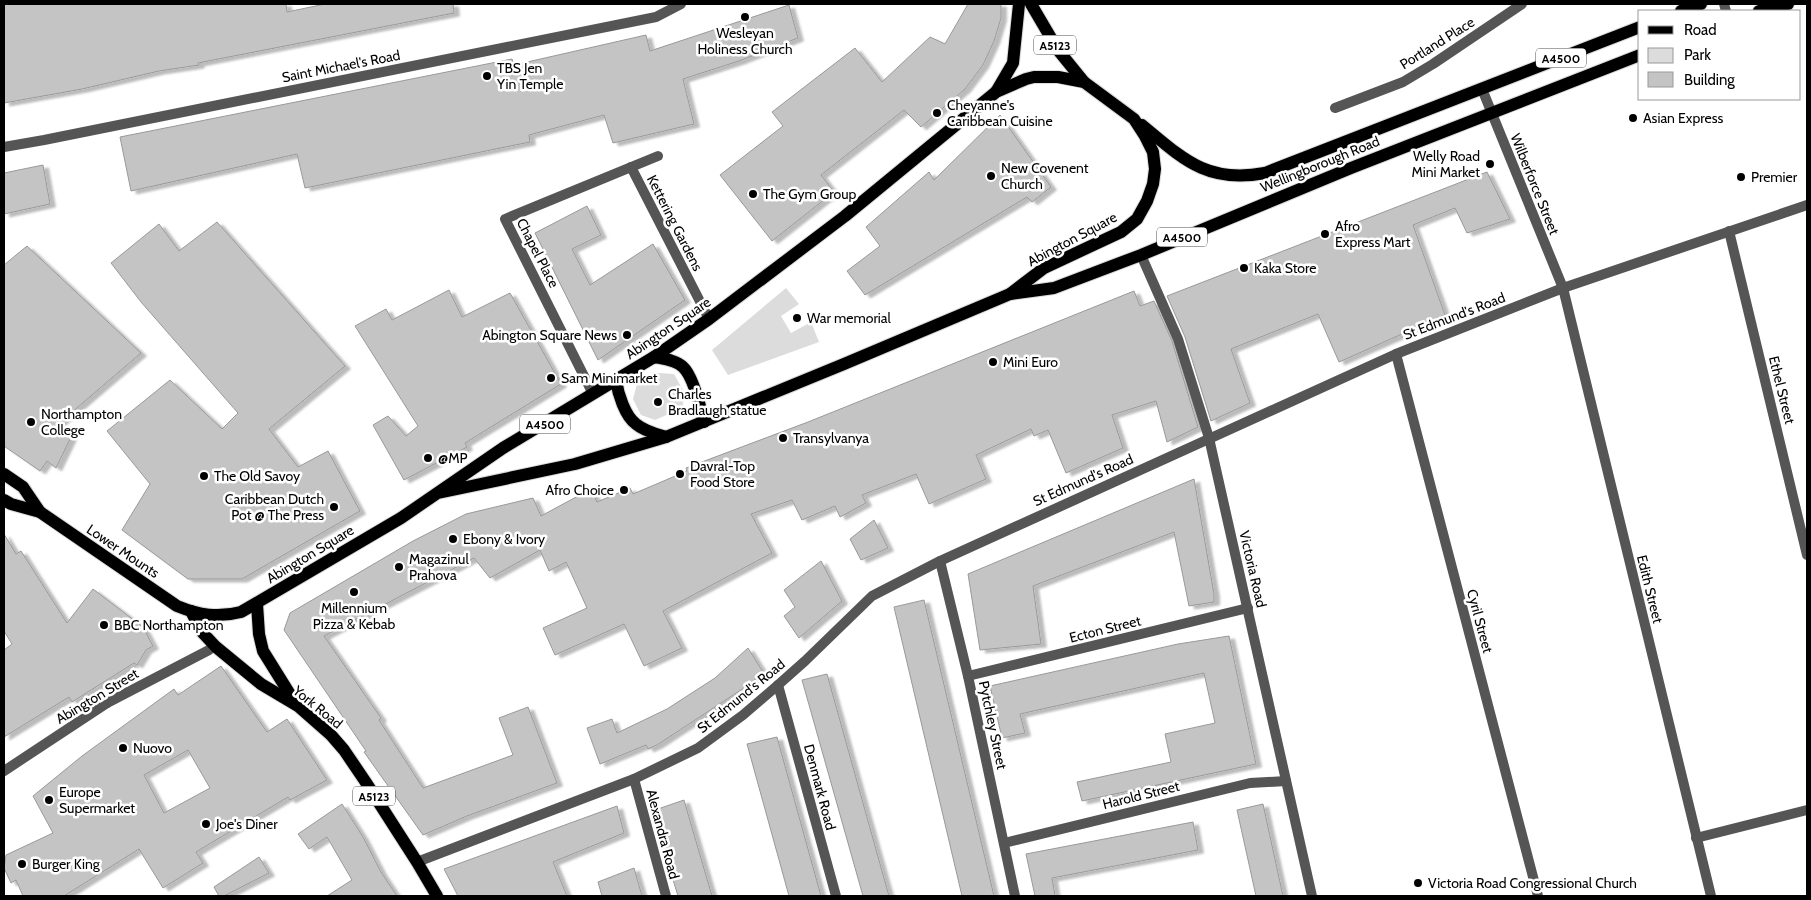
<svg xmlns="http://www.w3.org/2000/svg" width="1811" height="900" font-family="Cabin,sans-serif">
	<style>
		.green { fill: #dcdcdc }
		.building { fill: #c4c4c4; stroke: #999; fill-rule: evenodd; filter: url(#shadow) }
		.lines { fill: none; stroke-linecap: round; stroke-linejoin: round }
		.primary-casing { stroke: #dbdbdb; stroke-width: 14 }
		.pedestrian { stroke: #555; stroke-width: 10 }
		.minor { stroke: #555; stroke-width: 10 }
		.tertiary { stroke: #555; stroke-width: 10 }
		.primary { stroke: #000; stroke-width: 12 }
		.poi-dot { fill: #000; stroke: #fff; stroke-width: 2 }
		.labels { text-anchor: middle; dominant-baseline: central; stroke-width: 5; stroke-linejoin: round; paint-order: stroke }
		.shield { fill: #fff; stroke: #4c4c4c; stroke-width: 1 }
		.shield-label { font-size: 12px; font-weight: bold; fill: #000 }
		.poi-label { font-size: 14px; fill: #000; stroke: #fff; text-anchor: start }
		.street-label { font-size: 14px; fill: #000; stroke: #fff }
	</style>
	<defs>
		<filter id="shadow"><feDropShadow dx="5.5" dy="3" stdDeviation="1" flood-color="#0004"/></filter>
	</defs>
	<rect width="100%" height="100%" fill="#fff"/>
	<g class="green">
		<path d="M786 288 799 304 781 316 791 333 811 322 819 342 728 375 712 350Z"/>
		<path d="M658 373 674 374 685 394 682 408 655 420 641 415 633 399 637 384Z"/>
	</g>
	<g class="building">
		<path d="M4 4H286L287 12 325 4H453L454 13 198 63 199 65 159 71 82 89 4 103Z"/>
		<path d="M968 4H1001V18L994 41 983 65 965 89 921 127 904 110 821 175 834 192 772 241 720 175 783 126 772 112 855 48 882 82 930 37 945 44Z"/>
		<path d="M789 5 798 38 739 61 683 79 694 124 613 143 604 115 529 135 530 142 305 188 297 154 131 191 120 137 512 59 514 65 646 35 650 51Z"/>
		<path d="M1000 115 1051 187 1032 202 1027 197 865 295 847 271 880 246 866 227 929 172 934 180Z"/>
		<path d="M43 165 50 204 4 214V173Z"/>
		<path d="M1487 172 1510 219 1467 233 1455 208 1413 225 1445 315 1339 362 1318 314 1231 349 1250 403 1211 421 1185 337 1167 296Z"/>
		<path d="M587 206 601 235 572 249 590 285 653 244 685 300 598 360 535 233Z"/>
		<path d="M217 222 345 366 269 429 298 467 328 451 360 511 242 579H188L122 530 150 484 107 431 170 380 222 429 238 413 141 302 111 263 159 224 179 251Z"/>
		<path d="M27 246 141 353 57 425 71 437 56 468 47 461 40 471 4 446V265Z"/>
		<path d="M449 290 462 317 510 293 561 384 465 443 467 447 404 480 373 425 388 416 406 436 418 426 355 326 386 309 392 320Z"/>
		<path d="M1134 291 1140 306 1154 301 1172 341 1198 427 1167 442 1156 401 1112 415 1123 448 1066 473 1048 430 1034 436 1031 429 976 455 986 479 929 504 916 474 862 495 866 503 840 517 835 506 802 520 792 500 751 514 772 553 663 611 682 648 644 666 624 624 555 655 543 628 587 608 566 562 549 571 540 550 490 578 474 558 324 636 381 718 379 720 423 788 513 755 499 718 528 707 557 783 467 816 423 835 364 752 366 751 284 630 290 613 413 541 466 514 533 498 541 516 591 489 597 502 630 488 633 494 687 471 686 468 808 422Z"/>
		<path d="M1194 479 1214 594V602L1189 606 1174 532 1033 586 1041 644 980 650 968 574Z"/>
		<path d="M874 520 888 548 861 560 850 539Z"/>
		<path d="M4 534 16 554 21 551 67 623 93 589 143 627 153 646 146 650 137 665 134 663 72 702 69 697 4 737V650L12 644 4 631Z"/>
		<path d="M821 561 842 601 799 638 784 616 795 607 784 590Z"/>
		<path d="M924 600 994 896H962L894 607Z"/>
		<path d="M1229 636 1256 764 1082 801 1077 782 1171 762 1165 734 1215 723 1204 673 1020 714 1025 733 1002 738 990 686 1178 644Z"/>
		<path d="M748 648 763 672 750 684 657 745 648 749 646 745 600 764 587 728 612 719 617 733 667 709 715 678Z"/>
		<path d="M221 666 267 732 287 719 327 780 290 800 288 797 196 852 203 863 163 888 139 849 64 896H23L16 880 11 883 4 868 6 855 53 833 33 796 82 756 174 689 178 695ZM188 750 210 788 164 813 144 775Z"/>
		<path d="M827 674 889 896H863L802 680Z"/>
		<path d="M777 737 821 896H789L747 744Z"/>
		<path d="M684 800 712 896H678L652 811Z"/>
		<path d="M342 804 363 837 381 872 397 896H327L352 880 327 837 309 849 298 834Z"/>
		<path d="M1263 804 1283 896H1256L1237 810Z"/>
		<path d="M617 806 624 833 553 862 567 896H458L444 869Z"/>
		<path d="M1193 822 1198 850 1052 878 1055 896H1035L1026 854Z"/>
		<path d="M259 857 269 873 224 896H219L214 887Z"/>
		<path d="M634 868 642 896H602L598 882Z"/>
	</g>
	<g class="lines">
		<defs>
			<g id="primary">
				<path d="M1031 4 1058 50 1084 82"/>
				<path d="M1681 11 1701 4"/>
				<path d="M1759 11 1788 4"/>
				<path d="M996 92 1013 63 1019 4"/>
				<path d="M1142 125C1183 159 1207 184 1265 173L1640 27"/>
				<path d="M1010 294 1054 288 1141 255 1351 168 1640 55"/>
				<path d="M654 357C664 359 676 360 683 367 693 376 701 409 704 422"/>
				<path d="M616 380C618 394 625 416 636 424 644 431 656 434 666 437"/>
				<path d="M4 474 23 487 40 512"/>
				<path d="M4 500 11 504 40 512 177 606C199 615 218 618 241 612L401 518 503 448 654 357 709 319 845 216 996 92 1026 79 1034 77H1058L1084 82 1134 119 1145 136 1153 152 1155 169 1153 184 1147 201 1137 219 1121 232 1044 268 1010 294 844 364 666 437 575 464 438 493"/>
				<path d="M257 604 259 634 263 651 296 704"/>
				<path d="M191 611 201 631 216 647 261 684 298 706 331 735 344 750 365 781 417 862 437 896"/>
			</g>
		</defs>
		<use href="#primary" class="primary-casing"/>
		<path class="pedestrian" d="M107 703 209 650"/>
		<g class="minor">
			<path d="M1724 4 1726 11"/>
			<path d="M1482 89 1563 288 1711 896"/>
			<path d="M1335 108 1403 82 1433 64 1522 4"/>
			<path d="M631 167 709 319"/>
			<path d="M1729 231 1807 555"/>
			<path d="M1141 255 1178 339 1209 438 1312 896"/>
			<path d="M1396 354 1538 896"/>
			<path d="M593 394 505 219 658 156"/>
			<path d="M940 561 968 676 1015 896"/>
			<path d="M968 676 1248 608"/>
			<path d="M778 685 836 896"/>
			<path d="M4 771 107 703"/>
			<path d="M634 779 666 896"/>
			<path d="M1696 838 1807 810"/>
			<path d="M1004 843 1250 783 1286 781"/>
			<path d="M417 862 634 779 698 748 743 715 778 685 805 661 872 596 940 561 1396 354 1563 288 1807 205"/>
		</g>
		<path class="tertiary" d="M4 147 44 140 656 17 681 4"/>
		<use href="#primary" class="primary"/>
	</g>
	<g class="poi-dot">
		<circle cx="745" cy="17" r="5"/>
		<circle cx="487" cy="76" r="5"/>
		<circle cx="937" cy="113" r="5"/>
		<circle cx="1633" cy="118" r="5"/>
		<circle cx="1490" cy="164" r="5"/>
		<circle cx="991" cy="176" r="5"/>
		<circle cx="1741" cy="177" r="5"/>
		<circle cx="753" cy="194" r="5"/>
		<circle cx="1325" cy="234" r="5"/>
		<circle cx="1244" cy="268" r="5"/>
		<circle cx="797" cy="318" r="5"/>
		<circle cx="627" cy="335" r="5"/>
		<circle cx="993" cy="362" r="5"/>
		<circle cx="551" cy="378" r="5"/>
		<circle cx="658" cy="402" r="5"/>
		<circle cx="31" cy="422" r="5"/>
		<circle cx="783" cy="438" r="5"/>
		<circle cx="428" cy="458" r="5"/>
		<circle cx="680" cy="474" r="5"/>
		<circle cx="204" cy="476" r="5"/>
		<circle cx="624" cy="490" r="5"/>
		<circle cx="334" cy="507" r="5"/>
		<circle cx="453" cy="539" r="5"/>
		<circle cx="399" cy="567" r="5"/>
		<circle cx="354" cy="592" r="5"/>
		<circle cx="104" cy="625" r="5"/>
		<circle cx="123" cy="748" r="5"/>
		<circle cx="49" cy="800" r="5"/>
		<circle cx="206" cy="824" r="5"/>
		<circle cx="22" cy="864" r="5"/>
		<circle cx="1418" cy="883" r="5"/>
	</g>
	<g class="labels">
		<g class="shield">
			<rect x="1034" y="35.5" width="42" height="19" rx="4"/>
			<rect x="1536" y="48.5" width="50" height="19" rx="4"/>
			<rect x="1157" y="227.5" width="50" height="19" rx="4"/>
			<rect x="520" y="414.5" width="50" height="19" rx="4"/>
			<rect x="353" y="786.5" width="42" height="19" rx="4"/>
		</g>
		<g class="shield-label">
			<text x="1055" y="45">A5123</text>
			<text x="1561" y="58">A4500</text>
			<text x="1182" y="237">A4500</text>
			<text x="545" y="424">A4500</text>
			<text x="374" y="796">A5123</text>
		</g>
		<g class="poi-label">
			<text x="745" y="33" text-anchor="middle">Wesleyan<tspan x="745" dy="16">Holiness Church</tspan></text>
			<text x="497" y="68">TBS Jen<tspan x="497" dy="16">Yin Temple</tspan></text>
			<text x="947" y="105">Cheyanne's<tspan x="947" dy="16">Caribbean Cuisine</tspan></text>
			<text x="1643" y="118">Asian Express</text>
			<text x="1480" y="156" text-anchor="end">Welly Road<tspan x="1480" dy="16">Mini Market</tspan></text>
			<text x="1001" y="168">New Covenent<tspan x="1001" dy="16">Church</tspan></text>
			<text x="1751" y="177">Premier</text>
			<text x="763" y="194">The Gym Group</text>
			<text x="1335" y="226">Afro<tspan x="1335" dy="16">Express Mart</tspan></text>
			<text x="1254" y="268">Kaka Store</text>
			<text x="807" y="318">War memorial</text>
			<text x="617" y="335" text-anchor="end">Abington Square News</text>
			<text x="1003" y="362">Mini Euro</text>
			<text x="561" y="378">Sam Minimarket</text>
			<text x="668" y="394">Charles<tspan x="668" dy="16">Bradlaugh statue</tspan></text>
			<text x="41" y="414">Northampton<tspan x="41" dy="16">College</tspan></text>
			<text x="793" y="438">Transylvanya</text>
			<text x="438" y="458">@MP</text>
			<text x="690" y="466">Davral-Top<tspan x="690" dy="16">Food Store</tspan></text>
			<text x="214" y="476">The Old Savoy</text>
			<text x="614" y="490" text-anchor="end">Afro Choice</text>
			<text x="324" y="499" text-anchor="end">Caribbean Dutch<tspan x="324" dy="16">Pot @ The Press</tspan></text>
			<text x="463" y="539">Ebony &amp; Ivory</text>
			<text x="409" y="559">Magazinul<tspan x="409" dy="16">Prahova</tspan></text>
			<text x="354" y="608" text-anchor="middle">Millennium<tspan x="354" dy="16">Pizza &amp; Kebab</tspan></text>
			<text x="114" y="625">BBC Northampton</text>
			<text x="133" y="748">Nuovo</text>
			<text x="59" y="792">Europe<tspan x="59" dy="16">Supermarket</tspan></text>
			<text x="216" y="824">Joe's Diner</text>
			<text x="32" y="864">Burger King</text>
			<text x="1428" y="883">Victoria Road Congressional Church</text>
		</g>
		<g class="street-label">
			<text transform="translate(1437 43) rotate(-32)">Portland Place</text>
			<text transform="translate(341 66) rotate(-11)">Saint Michael's Road</text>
			<text transform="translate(1320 164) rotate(-22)">Wellingborough Road</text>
			<text transform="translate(1535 184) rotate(68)">Wilberforce Street</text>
			<text transform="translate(675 223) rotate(63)">Kettering Gardens</text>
			<text transform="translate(1072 239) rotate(-28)">Abington Square</text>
			<text transform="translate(538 253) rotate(63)">Chapel Place</text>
			<text transform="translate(1454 316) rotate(-21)">St Edmund's Road</text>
			<text transform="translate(668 328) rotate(-34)">Abington Square</text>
			<text transform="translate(1782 390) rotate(76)">Ethel Street</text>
			<text transform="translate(1083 480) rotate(-24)">St Edmund's Road</text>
			<text transform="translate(123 551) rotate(34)">Lower Mounts</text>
			<text transform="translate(310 554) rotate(-31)">Abington Square</text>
			<text transform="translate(1253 569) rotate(77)">Victoria Road</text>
			<text transform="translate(1650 589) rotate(76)">Edith Street</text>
			<text transform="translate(1480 621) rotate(75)">Cyril Street</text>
			<text transform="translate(1105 629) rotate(-14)">Ecton Street</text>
			<text transform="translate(97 696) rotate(-31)">Abington Street</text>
			<text transform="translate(741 696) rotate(-39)">St Edmund's Road</text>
			<text transform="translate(318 707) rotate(39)">York Road</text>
			<text transform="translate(993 725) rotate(78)">Pytchley Street</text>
			<text transform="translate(820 787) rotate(75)">Denmark Road</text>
			<text transform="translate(1141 795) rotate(-14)">Harold Street</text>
			<text transform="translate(663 834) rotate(75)">Alexandra Road</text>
		</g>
	</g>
	<rect width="1811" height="900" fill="none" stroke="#000000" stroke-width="10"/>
	<rect x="1638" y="10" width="162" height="90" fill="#ffffff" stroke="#999999"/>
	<rect x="1648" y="26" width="25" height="8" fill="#000000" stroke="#999999"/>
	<text x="1684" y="35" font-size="15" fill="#000000">Road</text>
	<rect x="1648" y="48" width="25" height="15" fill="#dcdcdc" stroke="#999999"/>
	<text x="1684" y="60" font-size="15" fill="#000000">Park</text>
	<rect x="1648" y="72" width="25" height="15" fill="#c4c4c4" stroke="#999999"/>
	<text x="1684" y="85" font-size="15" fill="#000000">Building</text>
</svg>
